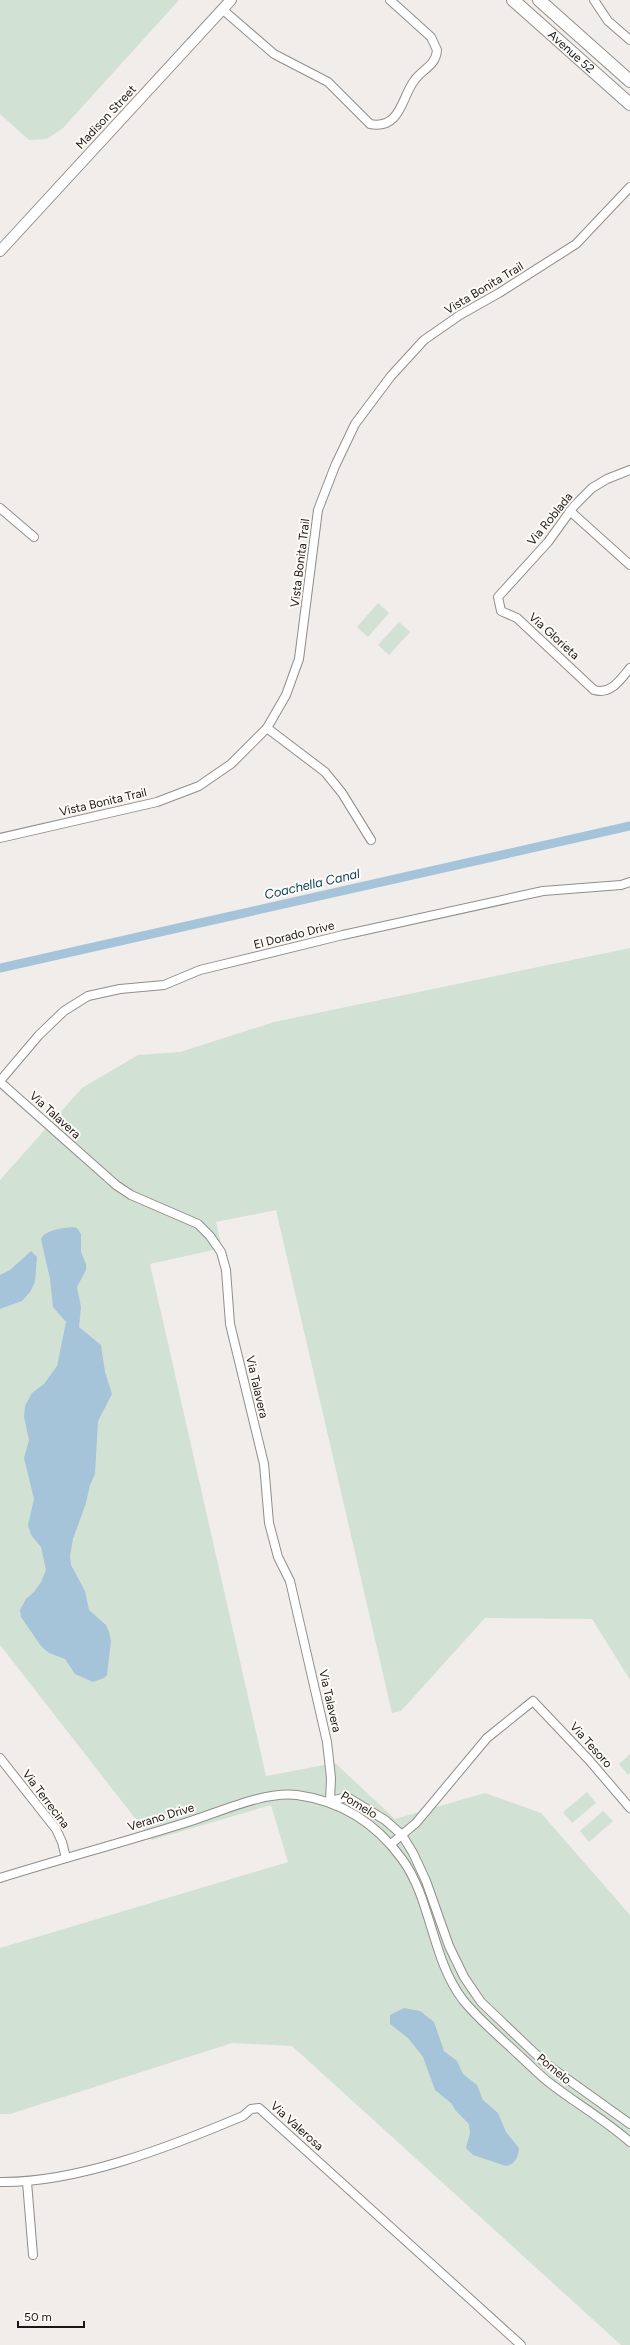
<svg xmlns="http://www.w3.org/2000/svg" width="630" height="2345" font-family="Figtree,sans-serif">
	<style>
		.green { fill: #d1e2d4 }
		.water { fill: #a5c4d9 }
		.lines { fill: none; stroke-linecap: round; stroke-linejoin: round }
		.canal { stroke: #a5c4d9; stroke-width: 9 }
		.minor-casing { stroke: #918e8a; stroke-width: 10 }
		.tertiary-casing { stroke: #918e8a; stroke-width: 12 }
		.secondary-casing { stroke: #918e8a; stroke-width: 14 }
		.minor { stroke: #fff; stroke-width: 8 }
		.tertiary { stroke: #fff; stroke-width: 10 }
		.secondary { stroke: #fff; stroke-width: 12 }
		.labels { text-anchor: middle; dominant-baseline: central; stroke-width: 4; stroke-linejoin: round; paint-order: stroke }
		.street-label { font-size: 12px; fill: #181716; stroke: #fefbf7 }
		.water-label { font-size: 13px; font-style: italic; fill: #023e5b; stroke: #fefbf7 }
	</style>
	<rect width="100%" height="100%" fill="#f1edea"/>
	<g class="green">
		<path d="M0 0H179L63 128 47 139 29 140 0 114Z"/>
		<path d="M378 603 389 613 368 637 357 627Z"/>
		<path d="M399 622 410 632 389 655 378 645Z"/>
		<path d="M630 948V1680L592 1619 485 1618 401 1711 392 1713 276 1210 216 1222 222 1248 150 1264 266 1776 335 1763 395 1819 485 1793 541 1813 630 1915V2345H621L292 2046 232 2043 10 2114H0V1948L288 1862 271 1805 152 1840 0 1645V1180L82 1088 138 1055 180 1052 274 1022Z"/>
		<path d="M630 1754V1773L628 1775 619 1764Z"/>
		<path d="M587 1792 596 1803 572 1823 563 1812Z"/>
		<path d="M603 1811 613 1821 589 1842 580 1831Z"/>
	</g>
	<g class="water">
		<path d="M72 1227 77 1228 81 1234V1252L86 1264V1270L77 1287 81 1307 79 1327 101 1345 105 1372 112 1394 98 1421 95 1474 90 1485 86 1503 73 1539 70 1556 71 1565 85 1591 89 1610 106 1625 109 1632 111 1641 107 1675 104 1678 93 1682 75 1674 65 1659 49 1653 41 1646 21 1617 20 1610 26 1599 34 1592 41 1582 46 1570 41 1547 31 1535 28 1525 34 1499 24 1458 29 1440 24 1417 25 1406 32 1393 44 1384 57 1366 66 1322 53 1307 50 1279 41 1239C45 1230 62 1228 72 1227Z"/>
		<path d="M31 1251 37 1257 35 1282 30 1292 22 1301 0 1309V1275L10 1270Z"/>
		<path d="M404 2008 420 2011 434 2022 444 2051 457 2061 463 2074 477 2085 483 2100 498 2113 506 2132 519 2148C518 2157 516 2164 506 2166L473 2155 466 2148 470 2133 469 2124 456 2111 451 2103 435 2090 423 2057 408 2038 390 2024V2015Z"/>
	</g>
	<g class="lines">
		<path class="canal" d="M0 968 630 826"/>
		<defs>
			<g id="minor">
				<path d="M594 0 608 21 630 40"/>
				<path d="M222 9 274 54 328 82 370 124C401 130 402 96 414 81 422 69 436 66 437 50L431 37 390 0"/>
				<path d="M630 470 607 479 592 488 574 506 548 542 498 597 501 611 517 618 594 690C611 695 620 680 630 668"/>
				<path d="M0 508 34 537"/>
				<path d="M570 511 630 565"/>
				<path d="M267 728 325 772 342 793 371 840"/>
				<path d="M0 838 157 802 199 786 231 764 267 728 286 695 299 659 318 510 335 466 355 424 391 376 424 340 460 315 499 293 576 244 630 187"/>
				<path d="M0 1081 39 1035 64 1011 88 996 120 989 164 985 200 970 343 935 543 891 621 885 630 882"/>
				<path d="M0 1082 116 1185 131 1195 198 1224 210 1236 221 1252 226 1270 230 1324 264 1464 269 1523 278 1557 290 1581 327 1742 331 1778 330 1801"/>
				<path d="M0 1758 56 1829 62 1842 66 1858"/>
				<path d="M330 1801 347 1797 385 1820 402 1835 413 1853 426 1881 449 1946 464 1977 481 2002 545 2063 630 2124"/>
				<path d="M391 1844 416 1823 487 1738 533 1701 589 1760 630 1808"/>
				<path d="M0 1878C64 1858 128 1841 191 1821 222 1811 265 1791 297 1795 341 1801 376 1823 402 1859 432 1900 431 1958 463 2000 480 2021 501 2038 521 2057 531 2066 540 2076 551 2084 577 2104 605 2120 630 2142"/>
				<path d="M0 2182C78 2183 172 2146 243 2116L251 2109 259 2108 521 2345"/>
				<path d="M27 2182 33 2255"/>
			</g>
			<path id="tertiary" d="M0 251 231 0"/>
			<g id="secondary">
				<path id="s1" d="M513 0 630 104"/>
				<path d="M539 0 630 81"/>
			</g>
		</defs>
		<use href="#minor" class="minor-casing"/>
		<use href="#tertiary" class="tertiary-casing"/>
		<use href="#secondary" class="secondary-casing"/>
		<use href="#minor" class="minor"/>
		<use href="#tertiary" class="tertiary"/>
		<use href="#secondary" class="secondary"/>
	</g>
	<g class="labels">
		<g class="street-label">
			<text stroke="none"><textPath href="#s1" startOffset="78">Avenue 52</textPath></text>
			<text transform="translate(106 117) rotate(-47)">Madison Street</text>
			<text transform="translate(484 288) rotate(-31)">Vista Bonita Trail</text>
			<text transform="translate(550 519) rotate(-51)">Via Roblada</text>
			<text transform="translate(300 563) rotate(-83)">Vista Bonita Trail</text>
			<text transform="translate(554 636) rotate(42)">Via Glorieta</text>
			<text transform="translate(103 802) rotate(-13)">Vista Bonita Trail</text>
			<text transform="translate(294 935) rotate(-14)">El Dorado Drive</text>
			<text transform="translate(55 1115) rotate(42)">Via Talavera</text>
			<text transform="translate(257 1387) rotate(77)">Via Talavera</text>
			<text transform="translate(330 1701) rotate(77)">Via Talavera</text>
			<text transform="translate(591 1745) rotate(48)">Via Tesoro</text>
			<text transform="translate(46 1799) rotate(53)">Via Terrecina</text>
			<text transform="translate(359 1805) rotate(31)">Pomelo</text>
			<text transform="translate(161 1817) rotate(-17)">Verano Drive</text>
			<text transform="translate(554 2069) rotate(40)">Pomelo</text>
			<text transform="translate(297 2126) rotate(42)">Via Valerosa</text>
		</g>
		<g class="water-label">
			<text transform="translate(312 884) rotate(-13)">Coachella Canal</text>
		</g>
	</g>
	<path d="M18 2321v6h66v-6" fill="none" stroke="#181716" stroke-width="2"/>
	<text x="24" y="2321" font-size="12" fill="#181716" stroke="#fefbf7" stroke-width="3" paint-order="stroke">50 m</text>
</svg>
